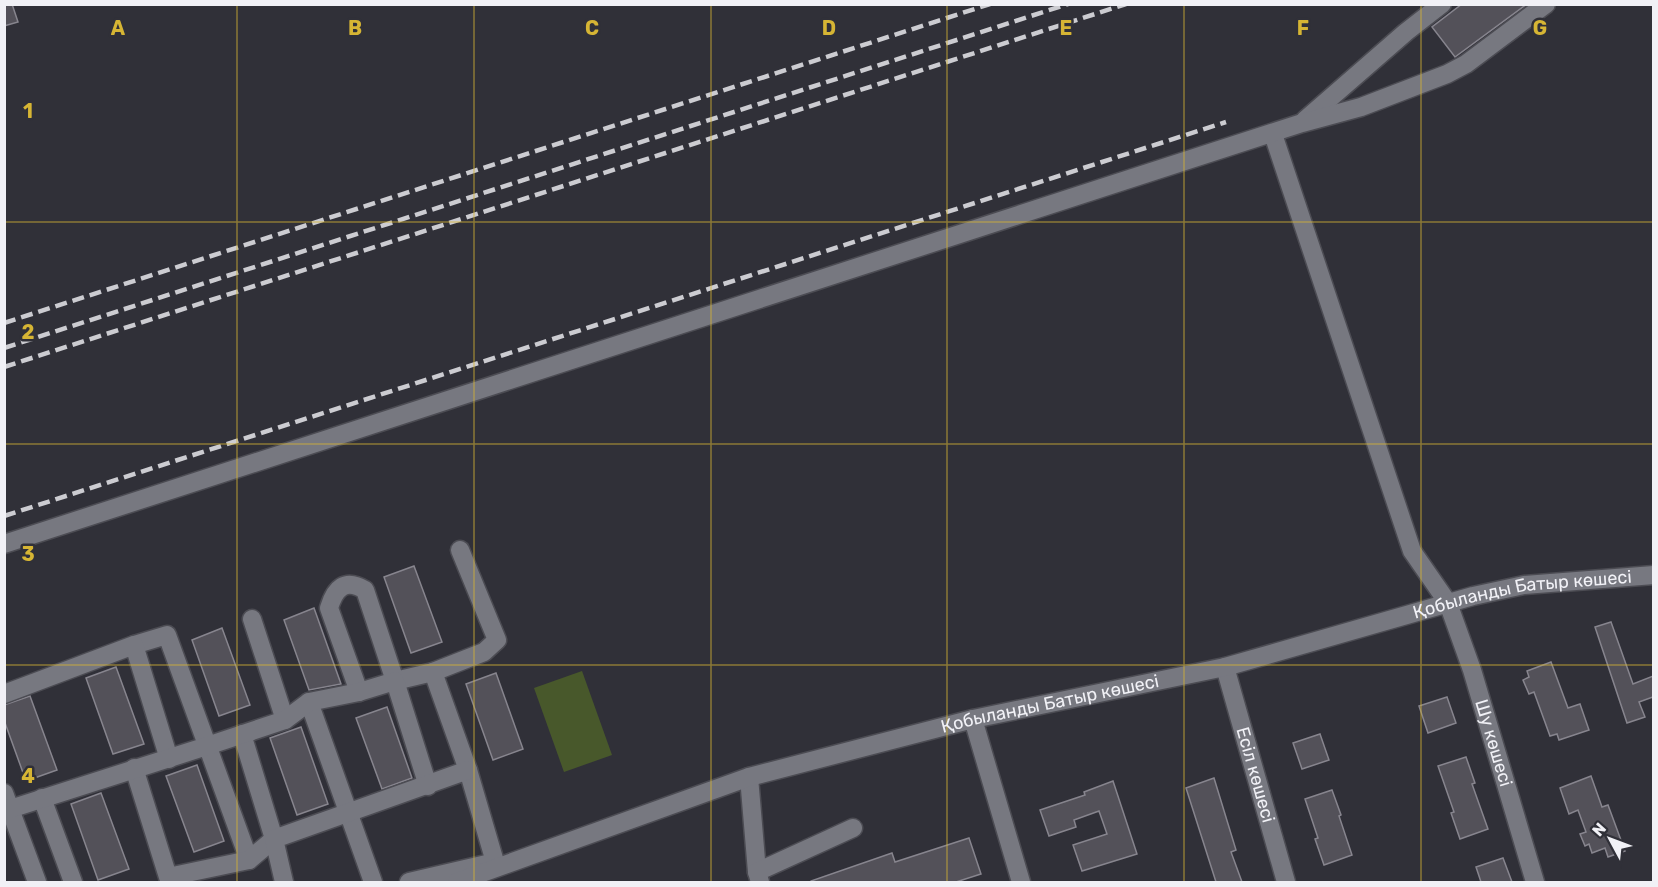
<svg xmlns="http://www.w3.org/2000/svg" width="1658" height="887" font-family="Rubik,sans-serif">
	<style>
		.green { fill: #48582b }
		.building { fill: #535159; stroke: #87858e; stroke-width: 1.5 }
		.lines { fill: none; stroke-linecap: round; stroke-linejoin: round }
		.minor-casing { stroke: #4c4c53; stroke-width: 21 }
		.minor { stroke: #777880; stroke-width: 18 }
		.rail { stroke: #ccccd1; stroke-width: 4.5; stroke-dasharray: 12 6; stroke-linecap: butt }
		.grid { fill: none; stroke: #d6b534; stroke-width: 1.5; stroke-opacity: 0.55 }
		.labels { text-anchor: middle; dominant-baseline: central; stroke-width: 5; stroke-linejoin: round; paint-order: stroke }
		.street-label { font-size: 18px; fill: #f1f1f6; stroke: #303038 }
		.grid-label { font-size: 20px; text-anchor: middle; font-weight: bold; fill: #d6b534; stroke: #303038; stroke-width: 5; stroke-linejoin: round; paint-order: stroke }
	</style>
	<rect width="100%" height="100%" fill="#303038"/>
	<path class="green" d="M582 671 612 755 564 772 534 688Z"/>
	<g class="building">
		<path d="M4 4H12L18 22 4 26Z"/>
		<path d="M1462 4H1527L1455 57 1432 27Z"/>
		<path d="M414 566 442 642 411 653 384 577Z"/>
		<path d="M314 608 341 684 309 690 284 620Z"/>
		<path d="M1611 622 1633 684 1653 676V697L1639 702 1645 717 1627 723 1595 627Z"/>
		<path d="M222 628 250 705 219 716 192 640Z"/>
		<path d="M1551 662 1568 708 1580 704 1589 730 1559 740 1557 734 1550 736 1534 692 1529 694 1523 680 1529 677 1527 671Z"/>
		<path d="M116 667 144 744 113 754 86 678Z"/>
		<path d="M496 673 523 749 493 760 466 684Z"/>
		<path d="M30 696 57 770 26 781 4 720V705Z"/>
		<path d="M1447 697 1456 723 1428 733 1419 706Z"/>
		<path d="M387 707 412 778 382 789 356 718Z"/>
		<path d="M301 727 328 804 297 815 270 738Z"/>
		<path d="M1320 734 1329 760 1302 769 1293 743Z"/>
		<path d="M1466 757 1475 783 1472 784 1488 829 1460 839 1451 813 1454 812 1438 766Z"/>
		<path d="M197 765 224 841 194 852 166 776Z"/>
		<path d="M1591 776 1602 807 1608 805 1625 851 1608 857 1605 848 1592 853 1589 844 1585 846 1580 834 1586 832 1578 810 1569 814 1560 788Z"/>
		<path d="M1214 778 1236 850 1231 852 1242 882H1216L1186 788Z"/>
		<path d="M1113 781 1137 854 1082 871 1073 845 1107 834 1099 811 1074 820 1076 827 1049 836 1040 810 1085 795 1084 792Z"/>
		<path d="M1332 790 1341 815 1339 816 1352 855 1324 865 1315 839 1318 838 1305 799Z"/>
		<path d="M101 793 129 869 98 880 71 804Z"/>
		<path d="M969 838 981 874 956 882H811V881L892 853 895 862Z"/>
		<path d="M1503 858 1512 882H1481L1476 867Z"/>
	</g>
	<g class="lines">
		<defs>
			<g id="minor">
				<path d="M1305 120 1406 32 1442 4"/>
				<path id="s1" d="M1273 134 1412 551 1448 603 1472 670 1535 882"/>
				<path d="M4 544 1302 123 1361 107 1447 74 1466 64 1546 4"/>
				<path d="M252 619 285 720"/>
				<path d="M134 645 167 635 249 860"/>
				<path id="s2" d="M1225 667 1286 882"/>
				<path d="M433 672 484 652 497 640 460 550"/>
				<path d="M359 692 329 608C335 588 345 578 365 590L395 681 433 672 468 770 495 862 409 882"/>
				<path d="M4 694 134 645 169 759"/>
				<path d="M309 702 373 882"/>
				<path d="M973 719 1021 882"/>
				<path d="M134 768 168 877 249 860 274 839 242 734"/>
				<path d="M749 777 757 872"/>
				<path d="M4 793 37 882"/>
				<path d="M42 798 73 882"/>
				<path d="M4 808 10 809 207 746 285 720 309 702 359 692 395 681 428 786"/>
				<path d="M284 882 274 839 468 770"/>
				<path id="s3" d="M457 882 749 777 973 719 1225 667 1473 596 1524 585 1654 575"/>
				<path d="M760 882 757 872 853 828"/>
			</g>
		</defs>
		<use href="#minor" class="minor-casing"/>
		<use href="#minor" class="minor"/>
		<g class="rail">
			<path d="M4 323 990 4"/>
			<path d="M4 348 1068 4"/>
			<path d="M4 367 1126 4"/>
			<path d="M4 516 1226 122"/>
		</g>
	</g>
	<path class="grid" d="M237 4V882M474 4V882M711 4V882M947 4V882M1184 4V882M1421 4V882M4 222H1654M4 444H1654M4 665H1654"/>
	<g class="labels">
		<g class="street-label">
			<text stroke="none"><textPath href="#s3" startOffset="1106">Қобыланды Батыр көшесі</textPath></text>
			<text stroke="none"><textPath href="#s3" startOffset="620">Қобыланды Батыр көшесі</textPath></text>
			<text stroke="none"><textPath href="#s1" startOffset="650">Шу көшесі</textPath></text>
			<text stroke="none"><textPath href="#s2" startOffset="112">Есіл көшесі</textPath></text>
		</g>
	</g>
	<g class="grid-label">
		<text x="118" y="35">A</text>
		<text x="355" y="35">B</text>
		<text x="592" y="35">C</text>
		<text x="829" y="35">D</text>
		<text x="1066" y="35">E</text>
		<text x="1303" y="35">F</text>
		<text x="1540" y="35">G</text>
		<text x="28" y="118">1</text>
		<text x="28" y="339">2</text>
		<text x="28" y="561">3</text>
		<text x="28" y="783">4</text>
	</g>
	<rect width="1658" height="887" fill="none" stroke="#f1f1f6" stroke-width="12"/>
	<g transform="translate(1610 839) rotate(311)" stroke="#303038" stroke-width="4.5" paint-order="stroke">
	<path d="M0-4.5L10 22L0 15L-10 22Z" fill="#f1f1f6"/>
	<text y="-9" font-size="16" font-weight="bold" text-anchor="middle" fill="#f1f1f6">N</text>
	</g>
</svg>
